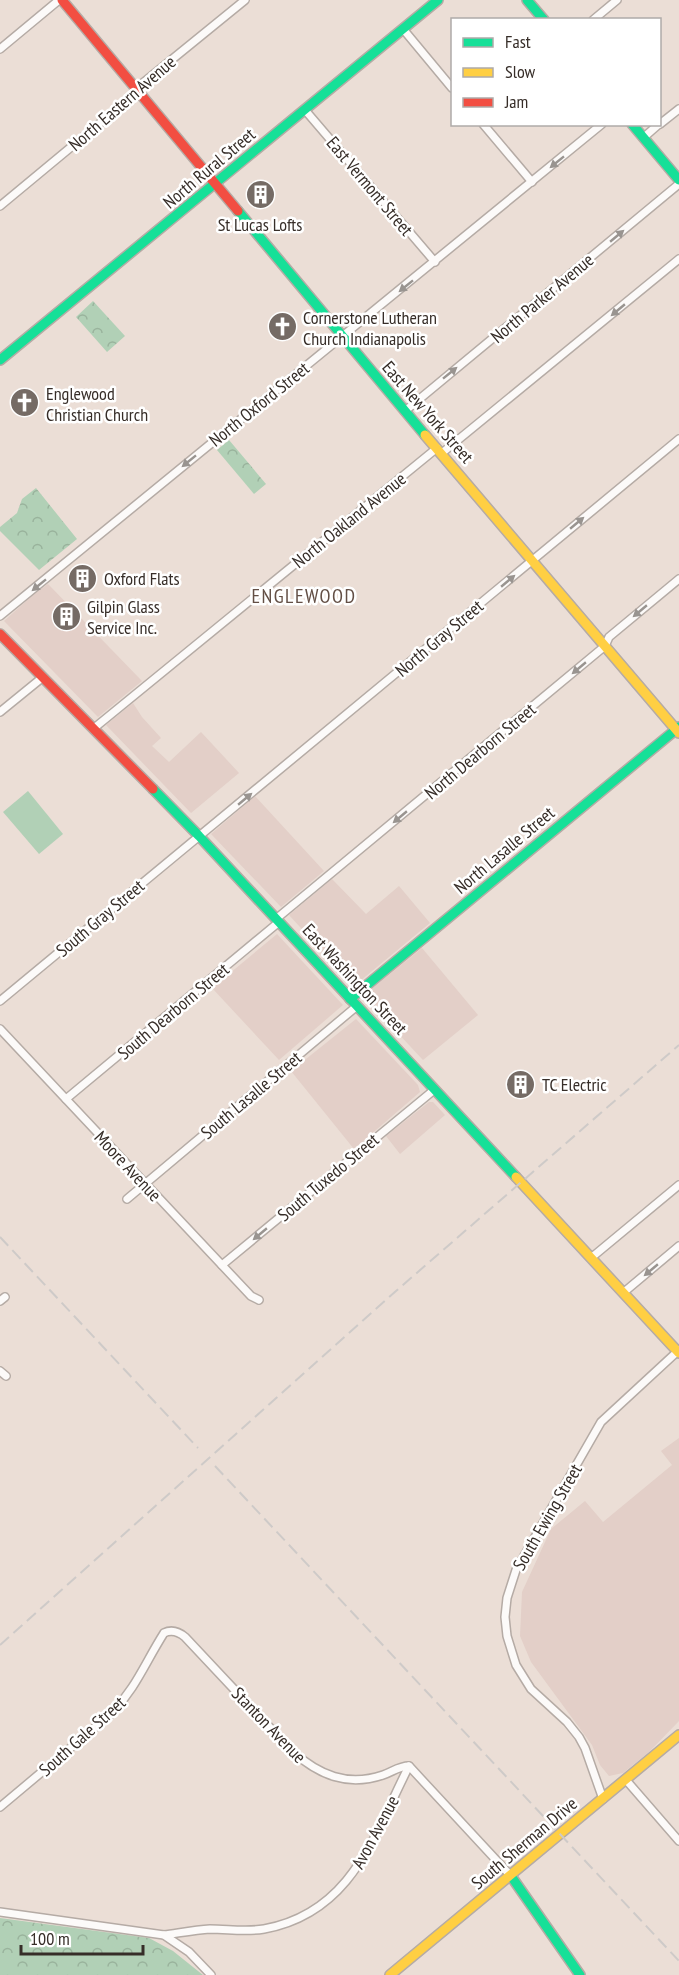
<svg xmlns="http://www.w3.org/2000/svg" width="679" height="1975" font-family="'PT Sans Narrow',sans-serif">
	<style>
		.commercial { fill: #e3cfc8 }
		.park { fill: url(#park-crowns) }
		.garden { fill: #b1d0b6 }
		.lines { fill: none; stroke-linecap: round; stroke-linejoin: round }
		.street-casing { stroke: #b5aba5; stroke-width: 10 }
		.fast-casing { stroke: #b5aba5; stroke-width: 12 }
		.slow-casing { stroke: #b5aba5; stroke-width: 12 }
		.jam-casing { stroke: #b5aba5; stroke-width: 12 }
		.street { stroke: #fcfaf9; stroke-width: 7 }
		.fast { stroke: #16e098; stroke-width: 9 }
		.slow { stroke: #ffcf43; stroke-width: 9 }
		.jam { stroke: #f24e42; stroke-width: 9 }
		.rail { stroke: #cecac8; stroke-width: 2; stroke-dasharray: 12 6; stroke-linecap: butt }
		.oneway { fill: #999490 }
		.labels { text-anchor: middle; dominant-baseline: central; stroke-width: 5; stroke-linejoin: round; paint-order: stroke }
		.street-label { font-size: 18px; fill: #362d28; stroke: #fff }
		.poi-label { font-size: 18px; fill: #362d28; stroke: #fff; text-anchor: start }
		.neighbourhood-label { font-size: 20px; letter-spacing: 1.5px; fill: #634f45; stroke: #fff }
	</style>
	<defs>
		<pattern id="park-crowns" width="20" height="18" patternUnits="userSpaceOnUse" patternTransform="scale(1.5)"><rect width="20" height="18" fill="#b1d0b6"/><path d="M2 6a3 3 0 1 1 6 0M12 15a3 3 0 1 1 6 0" fill="none" stroke="#99b39c"/></pattern>
	</defs>
	<rect width="100%" height="100%" fill="#ebded6"/>
	<g class="commercial">
		<path d="M48 584 142 681 98 717 4 621 33 595Z"/>
		<path d="M133 703 142 717 161 738 152 746 169 762 201 732 239 773 191 813 106 725Z"/>
		<path d="M255 796 324 871 281 907 211 834Z"/>
		<path d="M332 879 366 914 399 886 430 923 354 986 289 915Z"/>
		<path d="M277 934 343 1005 279 1060 212 988Z"/>
		<path d="M422 948 478 1015 423 1060 366 999 369 991Z"/>
		<path d="M356 1019 418 1085 420 1092 354 1149 291 1071Z"/>
		<path d="M429 1102H433L445 1115 400 1154 386 1136Z"/>
		<path d="M679 1438V1721L649 1752 623 1773 609 1776 600 1765 592 1745 531 1662 520 1636 522 1592 551 1529 585 1501 603 1522 672 1465 661 1451Z"/>
	</g>
	<g class="park">
		<path d="M93 301 125 336 107 352 76 317Z"/>
		<path d="M229 440 266 484 254 494 217 450Z"/>
		<path d="M36 488 77 539 39 570 0 531V527L17 513 22 499Z"/>
		<path d="M0 1918 149 1938 173 1951 203 1975H0Z"/>
	</g>
	<path class="garden" d="M28 791 63 834 39 854 3 812Z"/>
	<g class="lines">
		<defs>
			<g id="street">
				<path d="M593 20 617 0"/>
				<path d="M403 29 452 88"/>
				<path d="M0 49 59 0"/>
				<path d="M305 110 435 262"/>
				<path d="M483 124 532 182"/>
				<path d="M660 124 679 109"/>
				<path d="M643 138 659 124"/>
				<path d="M0 206 129 99 143 83 245 0"/>
				<path d="M405 411 679 184"/>
				<path d="M442 453 679 259"/>
				<path d="M0 616 602 124"/>
				<path d="M0 712 43 677"/>
				<path d="M93 729 437 448"/>
				<path d="M276 919 605 646 609 637 679 579"/>
				<path d="M0 1001 679 439"/>
				<path d="M0 1029 251 1296 259 1300"/>
				<path d="M66 1099 279 922"/>
				<path d="M127 1199 357 1006"/>
				<path d="M591 1258 679 1185"/>
				<path d="M222 1265 434 1090"/>
				<path d="M623 1293 679 1246"/>
				<path d="M0 1301 5 1297"/>
				<path d="M0 1371 6 1376"/>
				<path d="M626 1780 679 1841"/>
				<path d="M603 1799 585 1748 579 1737 567 1722 531 1689 516 1665 507 1636 505 1617 507 1598 516 1570 601 1422 679 1350"/>
				<path d="M0 1807 111 1714C136 1688 145 1663 164 1633 172 1629 179 1632 185 1637L292 1751C319 1775 347 1787 383 1775 392 1772 399 1766 409 1766L511 1876"/>
				<path d="M0 1912 164 1935 189 1952 211 1975"/>
				<path d="M164 1935C179 1933 195 1930 210 1929 228 1929 246 1932 264 1929 352 1913 374 1835 409 1766"/>
			</g>
			<g id="fast">
				<path d="M527 0 544 20"/>
				<path d="M632 124 679 180"/>
				<path d="M238 211 425 435"/>
				<path d="M0 360 438 0"/>
				<path d="M153 789 199 836 516 1177"/>
				<path d="M350 999 679 727"/>
				<path d="M511 1876 580 1975"/>
			</g>
			<g id="slow">
				<path d="M425 435 679 733"/>
				<path d="M516 1177 679 1353"/>
				<path d="M390 1975 679 1735"/>
			</g>
			<g id="jam">
				<path d="M62 0 238 211"/>
				<path d="M0 634 153 789"/>
			</g>
		</defs>
		<use href="#street" class="street-casing"/>
		<use href="#fast" class="fast-casing"/>
		<use href="#slow" class="slow-casing"/>
		<use href="#jam" class="jam-casing"/>
		<use href="#street" class="street"/>
		<use href="#fast" class="fast"/>
		<use href="#slow" class="slow"/>
		<use href="#jam" class="jam"/>
		<g class="rail">
			<path d="M0 1237 198 1448"/>
			<path d="M215 1466 679 1961"/>
			<path d="M0 1645 396 1291 679 1045"/>
		</g>
	</g>
	<defs><path id="oneway-solid" d="M-6-.8H1V-3.2L6.5 0L1 3.2V.8H-6Z" transform="scale(1.5)"/></defs>
	<g class="oneway">
		<use href="#oneway-solid" transform="translate(557 162) rotate(141)"/>
		<use href="#oneway-solid" transform="translate(617 236) rotate(-40)"/>
		<use href="#oneway-solid" transform="translate(406 286) rotate(141)"/>
		<use href="#oneway-solid" transform="translate(618 310) rotate(140)"/>
		<use href="#oneway-solid" transform="translate(450 373) rotate(-39)"/>
		<use href="#oneway-solid" transform="translate(189 461) rotate(141)"/>
		<use href="#oneway-solid" transform="translate(577 523) rotate(-40)"/>
		<use href="#oneway-solid" transform="translate(508 581) rotate(-40)"/>
		<use href="#oneway-solid" transform="translate(39 585) rotate(141)"/>
		<use href="#oneway-solid" transform="translate(640 611) rotate(140)"/>
		<use href="#oneway-solid" transform="translate(579 668) rotate(140)"/>
		<use href="#oneway-solid" transform="translate(245 799) rotate(-40)"/>
		<use href="#oneway-solid" transform="translate(400 817) rotate(140)"/>
		<use href="#oneway-solid" transform="translate(260 1234) rotate(140)"/>
		<use href="#oneway-solid" transform="translate(651 1270) rotate(140)"/>
	</g>
	<defs>
		<symbol id="building-disc" viewBox="-11 -11 22 22"><circle r="9.5" fill="#756b65" stroke="#fff"/><path d="M-4-6H4V6H1V3H-1V6H-4ZM-2.5-4.3h1.7v1.8h-1.7ZM.8-4.3h1.7v1.8H.8ZM-2.5-1h1.7V.8h-1.7ZM.8-1h1.7V.8H.8Z" fill="#fff"/></symbol>
		<symbol id="church-disc" viewBox="-11 -11 22 22"><circle r="9.5" fill="#756b65" stroke="#fff"/><path d="M-1.2-6h2.4v3.5h3.3v2.4h-3.3V6h-2.4V-.1h-3.3v-2.4h3.3Z" fill="#fff"/></symbol>
	</defs>
	<g fill-rule="evenodd">
		<use href="#building-disc" x="244" y="178" width="33" height="33"/>
		<use href="#church-disc" x="266" y="310" width="33" height="33"/>
		<use href="#church-disc" x="8" y="386" width="33" height="33"/>
		<use href="#building-disc" x="66" y="562" width="33" height="33"/>
		<use href="#building-disc" x="50" y="600" width="33" height="33"/>
		<use href="#building-disc" x="504" y="1068" width="33" height="33"/>
	</g>
	<g class="labels">
		<g class="street-label">
			<text transform="translate(122 103) rotate(-41)">North Eastern Avenue</text>
			<text transform="translate(209 168) rotate(-40)">North Rural Street</text>
			<text transform="translate(370 186) rotate(50)">East Vermont Street</text>
			<text transform="translate(542 298) rotate(-40)">North Parker Avenue</text>
			<text transform="translate(259 404) rotate(-39)">North Oxford Street</text>
			<text transform="translate(428 412) rotate(49)">East New York Street</text>
			<text transform="translate(349 520) rotate(-39)">North Oakland Avenue</text>
			<text transform="translate(439 638) rotate(-40)">North Gray Street</text>
			<text transform="translate(480 751) rotate(-40)">North Dearborn Street</text>
			<text transform="translate(504 850) rotate(-40)">North Lasalle Street</text>
			<text transform="translate(100 918) rotate(-40)">South Gray Street</text>
			<text transform="translate(355 979) rotate(47)">East Washington Street</text>
			<text transform="translate(173 1011) rotate(-40)">South Dearborn Street</text>
			<text transform="translate(251 1095) rotate(-40)">South Lasalle Street</text>
			<text transform="translate(128 1166) rotate(47)">Moore Avenue</text>
			<text transform="translate(328 1177) rotate(-40)">South Tuxedo Street</text>
			<text transform="translate(547 1517) rotate(-60)">South Ewing Street</text>
			<text transform="translate(269 1725) rotate(46)">Stanton Avenue</text>
			<text transform="translate(82 1736) rotate(-42)">South Gale Street</text>
			<text transform="translate(375 1832) rotate(-62)">Avon Avenue</text>
			<text transform="translate(524 1843) rotate(-40)">South Sherman Drive</text>
		</g>
		<g class="poi-label">
			<text x="260" y="224" text-anchor="middle">St Lucas Lofts</text>
			<text x="303" y="317">Cornerstone Lutheran<tspan x="303" dy="21">Church Indianapolis</tspan></text>
			<text x="46" y="393">Englewood<tspan x="46" dy="21">Christian Church</tspan></text>
			<text x="104" y="578">Oxford Flats</text>
			<text x="87" y="606">Gilpin Glass<tspan x="87" dy="21">Service Inc.</tspan></text>
			<text x="542" y="1084">TC Electric</text>
		</g>
		<g class="neighbourhood-label">
			<text x="304" y="596">ENGLEWOOD</text>
		</g>
	</g>
	<rect x="451" y="18" width="210" height="108" fill="#ffffff" stroke="#afaba9" stroke-width="1.5"/>
	<rect x="463" y="38" width="30" height="9" fill="#16e098" stroke="#afaba9" stroke-width="1.5"/>
	<text x="505" y="48" font-size="18" fill="#362d28">Fast</text>
	<rect x="463" y="68" width="30" height="9" fill="#ffcf43" stroke="#afaba9" stroke-width="1.5"/>
	<text x="505" y="78" font-size="18" fill="#362d28">Slow</text>
	<rect x="463" y="98" width="30" height="9" fill="#f24e42" stroke="#afaba9" stroke-width="1.5"/>
	<text x="505" y="108" font-size="18" fill="#362d28">Jam</text>
	<path d="M21 1945v9h122v-9" fill="none" stroke="#362d28" stroke-width="3"/>
	<text x="30" y="1945" font-size="18" fill="#362d28" stroke="#ffffff" stroke-width="4.5" paint-order="stroke">100 m</text>
</svg>
